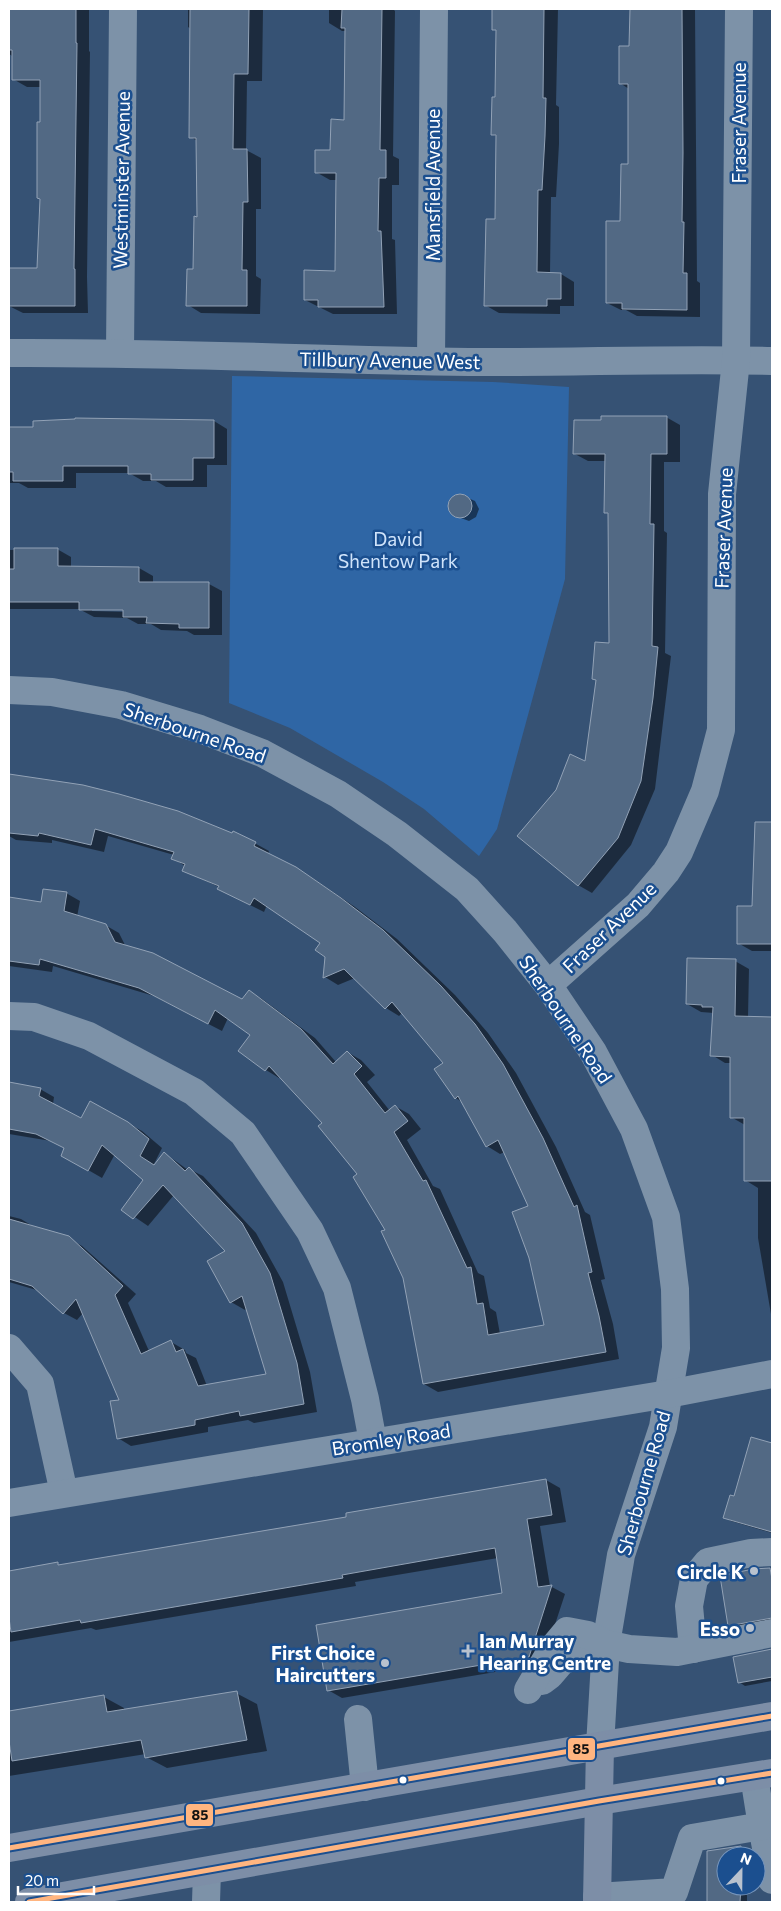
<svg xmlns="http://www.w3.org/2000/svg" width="781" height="1911" font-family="Commissioner,sans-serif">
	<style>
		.green { fill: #2f66a5 }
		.shadow { fill: #0007; fill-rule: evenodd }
		.building { fill: #526984; stroke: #92a2b6 }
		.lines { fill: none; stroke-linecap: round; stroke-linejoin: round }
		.minor { stroke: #7d92a8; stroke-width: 28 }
		.major { stroke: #7d8ea7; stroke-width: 28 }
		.bus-1-casing { stroke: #1b4f8f; stroke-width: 9 }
		.bus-1 { stroke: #ffb580; stroke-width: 5 }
		.poi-dot { fill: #b9c2ce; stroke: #1b4f8f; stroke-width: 2 }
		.bus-dot { fill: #fff; stroke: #1b4f8f; stroke-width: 2 }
		.labels { text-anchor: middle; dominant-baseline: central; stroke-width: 5; stroke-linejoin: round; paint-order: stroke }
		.street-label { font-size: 19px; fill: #fff; stroke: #1b4f8f }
		.park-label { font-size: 19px; fill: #cfe3fa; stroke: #1b4f8f }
		.poi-label { font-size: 19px; font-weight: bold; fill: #fff; stroke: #1b4f8f; text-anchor: end }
		.line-badge { stroke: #1b4f8f; stroke-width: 2 }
		.pale-badge-label { font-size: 14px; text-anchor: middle; font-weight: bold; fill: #111 }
	</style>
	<rect width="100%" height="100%" fill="#365274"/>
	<path class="green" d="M232 376 493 382 569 387 565 579 497 829 479 856 424 809 383 782 290 728 229 703Z"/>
	<g class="shadow">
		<path d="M9 9H89V51L90 52 87 277 88 313H23L9 306V275L38 270 41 200V87H27L13 79 14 57 9 54Z"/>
		<path d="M188 9H263L262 81H247L246 150 261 158V209H256V276L261 279 260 314 201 313 188 305 195 271 198 218 197 141 191 137V29L188 27Z"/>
		<path d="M329 9H393L395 11 393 156 399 159V185H392V239L395 240 397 314H333L305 300 336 272 337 180H330L316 172 331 151 346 121V31H342L329 23Z"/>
		<path d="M492 9H558L556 105 559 107V144L556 197H551L550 274H561L574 282V306H560V314L499 313 485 305 496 220 497 137 493 134 497 98V31L494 29Z"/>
		<path d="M631 9H695L697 281 700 283V317L637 316 626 310H621L607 303 622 223 629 165V89L620 83 630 47Z"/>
		<path d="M666 417 680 425V462H664V531L667 533 665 653 671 656 655 789 631 845 592 893 578 885 586 763 597 681 594 679 610 644V515L605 512 606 461H588L575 454Z"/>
		<path d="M214 421 227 429V465H207V487H166L156 481H143L129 473H76V488H28L19 483H9V428Z"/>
		<path d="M459 494 475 501 479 509 476 517 469 521 453 515 449 507 452 499Z"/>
		<path d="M57 549 71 557V568H139L153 576V583L209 584 222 591V635H194L187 631 161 630 151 624H138L127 618 94 617 79 609H9V550ZM92 609H129V612L92 611Z"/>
		<path d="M9 776 83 786 232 834 234 832 269 851 268 854 309 876 355 907 397 939 455 995 488 1033 516 1073 556 1147 585 1212 590 1215 605 1279 601 1280 613 1324 619 1359 438 1392 424 1384 404 1278 387 1230 359 1174 324 1123 281 1076 279 1078 266 1070 240 1051 251 1035 228 1018 222 1031 154 996 53 966 52 972 9 966V899L42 903 66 893 80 901 77 917 105 925 119 933 126 947 242 1000 249 991 262 999 315 1038 336 1062 347 1052 361 1060 375 1075 367 1082 390 1111 395 1106 409 1114 421 1129 407 1140 433 1186 440 1189 478 1273 484 1276 490 1308 496 1312 500 1334 545 1326 530 1207 505 1152 500 1154 487 1146 462 1102 456 1098 445 1063 402 1013 399 1016 386 1008 355 978 338 985 325 977 326 957 322 943 267 905 264 912 232 896 219 887 183 870 185 866 173 858 174 855 108 836 104 852 52 840V843L16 840 9 836Z"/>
		<path d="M755 843 772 844V951H752L738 943 753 907Z"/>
		<path d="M735 961 749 969 748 1017 772 1019V1320L758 1238V1188L745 1180V1125L731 1117 732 1063H725L712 1055 714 1013 701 1012 687 1004Z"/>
		<path d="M40 1089 54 1097 53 1104 82 1120 127 1123 142 1131 162 1148 152 1168 164 1154 177 1162 188 1170 189 1169 203 1176 256 1233 283 1282 310 1372 317 1412 254 1423 248 1420 208 1427V1432L131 1446 118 1438 121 1400 83 1313 77 1320 64 1313 40 1291 9 1282V1216L21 1219 34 1227 68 1238 82 1246 136 1294 128 1303 149 1351 171 1342 185 1350 186 1353 196 1358 207 1386 267 1375 247 1308 245 1310 231 1302 227 1252 174 1195 148 1226 123 1209 145 1180 115 1154 102 1178 76 1163 66 1149 51 1141 9 1134V1092Z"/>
		<path d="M752 1438 772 1444V1533L731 1521 724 1517 735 1498Z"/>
		<path d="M546 1480 560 1488 566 1522 540 1526 550 1586 565 1594 542 1664 342 1698 328 1690 504 1594 498 1558 355 1582 356 1586 96 1630 91 1628 9 1642V1572L57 1564 61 1566 348 1518Z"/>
		<path d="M770 1569 772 1570V1622L736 1629 729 1625Z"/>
		<path d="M772 1650V1681L745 1686 739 1682 735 1658Z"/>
		<path d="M236 1693 257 1704 267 1751 167 1768 146 1757V1754L9 1776V1713L104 1697 124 1708V1711Z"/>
		<path d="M740 1847 747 1851V1856H726V1886H747V1902H708V1852Z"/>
	</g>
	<g class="building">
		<path d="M9 9H76V43H77L74 269H75V306H9V268H37L40 199 37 198V122H40V80H12V50H9Z"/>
		<path d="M190 9H249L248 74H234L233 149H247L248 202H243L242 270H247V306H186L187 269H193L194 216 197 217 196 138H189Z"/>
		<path d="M342 9H382L380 150H386V178H379L378 231H381L384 307H318V300H304V270L335 271 336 173H315V150H330L331 119 344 120 345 28H341Z"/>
		<path d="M492 9H544L543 98H546L545 136 542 190H538L537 272 561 273V299H547V306H484L486 219H495L496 135H491L492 97H495L496 30H492Z"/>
		<path d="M630 9H682L683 153 682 222H684L683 273H687V310L622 309V303H606V221H620L621 164H628V84H619V46H629Z"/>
		<path d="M601 416H667V454H651L650 524H654L652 646 658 647 653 698 641 781 618 838 578 886 517 836 556 790 570 754 585 761 596 680 592 679 595 642 609 643 608 513H604L605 454H573L574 420H601Z"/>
		<path d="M75 418 214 420V458H193V480H151V474H128V466H63V481H13V472H9V427H33V421L75 419Z"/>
		<circle cx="460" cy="506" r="12"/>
		<path d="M14 548H58V566L139 567V582H209V628H179V624L146 623 147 617H123V610H79V602H9V569H14Z"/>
		<path d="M9 774 83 785 119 794 178 811 232 833 233 831 256 842 254 846 296 867 341 898 383 930 441 986 475 1024 503 1064 543 1138 574 1207 577 1205 592 1272 588 1273 599 1316 606 1352 423 1384 403 1278 381 1231 385 1230 353 1177 357 1174 318 1126 322 1123 269 1066 265 1071 238 1051 250 1035 215 1010 208 1024 139 988 40 959 39 965 9 961V897L41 902 43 889 67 892 64 911 106 924 115 942 153 953 242 999 249 990 301 1029 333 1064 347 1051 362 1066 354 1074 385 1113 395 1105 408 1121 394 1132 423 1181 426 1180 467 1268 471 1267 477 1304 483 1303 488 1335 544 1325 529 1258 512 1212 528 1206 498 1140 486 1147 458 1096 455 1099 434 1069 443 1063 392 1002 385 1009 344 969 323 978 325 957 315 950 320 943 254 898 250 905 217 889 219 886 182 871 185 864 171 859 174 852 95 829 91 845 39 833 38 836 9 833Z"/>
		<path d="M755 822H772V944H737V906H752Z"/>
		<path d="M687 958 736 959 735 1016 772 1017V1181H744V1118H730V1057L710 1056 713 1007H702V1005L686 1004Z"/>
		<path d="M9 1082 41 1088 39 1096 81 1118 90 1101 128 1122 149 1139 140 1156 154 1165 164 1152 185 1171 189 1167 242 1223 270 1273 297 1363 304 1404 240 1416 239 1411 195 1420V1425L117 1439 110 1401 119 1400 76 1299 63 1314 32 1286 9 1279V1219L69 1236 123 1286 115 1295 141 1354 171 1340 176 1352 183 1349 198 1386 266 1374 242 1296 230 1303 207 1261 225 1251 163 1185 133 1219 121 1210 143 1180 102 1145 88 1171 61 1156 64 1148 36 1134 9 1129Z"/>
		<path d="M751 1437 772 1443V1532L723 1518 730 1495 734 1496Z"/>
		<path d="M546 1479 552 1515 527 1519 538 1587 552 1585 529 1657 327 1691 316 1625 502 1593 495 1548 342 1575 343 1578 81 1623 80 1620 11 1632 9 1618V1571L58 1562V1565L346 1517V1513Z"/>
		<path d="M770 1568 772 1579V1618L728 1626 720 1576 753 1569Z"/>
		<path d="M772 1649V1677L738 1683 733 1657Z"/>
		<path d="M237 1691 247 1740 145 1758 141 1740 12 1761 9 1741V1711L104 1695 107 1712Z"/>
		<path d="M741 1846V1856H726V1886H741L740 1902H707V1851Z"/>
	</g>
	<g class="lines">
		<g class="minor">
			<path d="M120 352 123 9"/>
			<path d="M9 353C162 352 316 360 469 362 570 363 671 358 772 361"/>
			<path d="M431 361 434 9"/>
			<path d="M9 690 52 692 121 705 200 729 262 753 338 794 397 834 467 889 505 931 548 985 593 1052 634 1129 666 1217 675 1289 676 1348 663 1427 621 1555 606 1644 600 1746"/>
			<path d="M548 985 638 905 666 872 679 852 705 791 721 730 722 494 736 360 739 9"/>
			<path d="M9 1016 34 1017 89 1036 194 1092 243 1133 310 1231 337 1288 365 1399 373 1442"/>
			<path d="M9 1348 40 1384 64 1493"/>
			<path d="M9 1503 668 1394 772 1374"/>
			<path d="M693 1649 689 1606 694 1579 708 1562 751 1553 772 1552"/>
			<path d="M542 1681 550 1675 562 1661 606 1644"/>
			<path d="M528 1690 552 1649 567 1631 588 1635 606 1644 629 1649 677 1652 772 1633"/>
			<path d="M358 1719 365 1787"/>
			<path d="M762 1826 772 1880"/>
			<path d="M597 1897 674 1892 692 1838 762 1826 754 1776"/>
			<path d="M206 1902 207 1871"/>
		</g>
		<g class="major">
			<path d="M9 1848 772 1716"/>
			<path d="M29 1902 599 1801 772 1773"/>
			<path d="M597 1902 600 1746"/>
		</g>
		<defs>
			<g id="bus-1">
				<path d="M9 1848 772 1716"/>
				<path d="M29 1902 599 1801 772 1773"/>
			</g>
		</defs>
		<use href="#bus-1" class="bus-1-casing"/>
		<use href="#bus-1" class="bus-1"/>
	</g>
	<g class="poi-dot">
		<circle cx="754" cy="1571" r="5"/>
		<circle cx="750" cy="1628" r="5"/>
		<path d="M465.5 1643.5h5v5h5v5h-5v5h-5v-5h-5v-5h5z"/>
		<circle cx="385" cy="1663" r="5"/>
	</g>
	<g class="bus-dot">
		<circle cx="403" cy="1780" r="4.5"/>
		<circle cx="721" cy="1781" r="4.5"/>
	</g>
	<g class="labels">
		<g class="street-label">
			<text transform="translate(738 123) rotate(-90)">Fraser Avenue</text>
			<text transform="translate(121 180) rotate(-89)">Westminster Avenue</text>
			<text transform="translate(432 185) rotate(-90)">Mansfield Avenue</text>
			<text transform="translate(390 360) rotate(1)">Tillbury Avenue West</text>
			<text transform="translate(723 528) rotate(-88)">Fraser Avenue</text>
			<text transform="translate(195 732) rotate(19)">Sherbourne Road</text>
			<text transform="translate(609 927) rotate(-44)">Fraser Avenue</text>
			<text transform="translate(566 1019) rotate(56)">Sherbourne Road</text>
			<text transform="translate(391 1439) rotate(-9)">Bromley Road</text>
			<text transform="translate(643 1483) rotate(-74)">Sherbourne Road</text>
		</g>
		<g class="park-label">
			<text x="398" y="538">David<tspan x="398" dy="22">Shentow Park</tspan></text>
		</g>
		<g class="poi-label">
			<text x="744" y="1571">Circle K</text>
			<text x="740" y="1628">Esso</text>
			<text x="479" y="1640" text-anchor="start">Ian Murray<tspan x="479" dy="22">Hearing Centre</tspan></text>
			<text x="375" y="1652">First Choice<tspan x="375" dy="22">Haircutters</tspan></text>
		</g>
	</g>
	<g class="line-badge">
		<rect x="567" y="1737" width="29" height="24" rx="5" fill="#ffb580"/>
		<rect x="185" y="1803" width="29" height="24" rx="5" fill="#ffb580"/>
	</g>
	<g class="pale-badge-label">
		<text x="581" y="1754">85</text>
		<text x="200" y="1820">85</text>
	</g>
	<rect width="781" height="1911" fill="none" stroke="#ffffff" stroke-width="20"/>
	<g transform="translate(741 1871) rotate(22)"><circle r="24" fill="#1b4f8f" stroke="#7695bc"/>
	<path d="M0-4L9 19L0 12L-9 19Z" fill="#b9c2ce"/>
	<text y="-8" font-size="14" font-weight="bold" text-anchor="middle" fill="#ffffff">N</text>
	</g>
	<path d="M18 1886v8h76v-8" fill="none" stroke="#ffffff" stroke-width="2.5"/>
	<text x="25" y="1886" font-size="15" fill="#ffffff" stroke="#1b4f8f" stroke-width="4" paint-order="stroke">20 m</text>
</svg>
